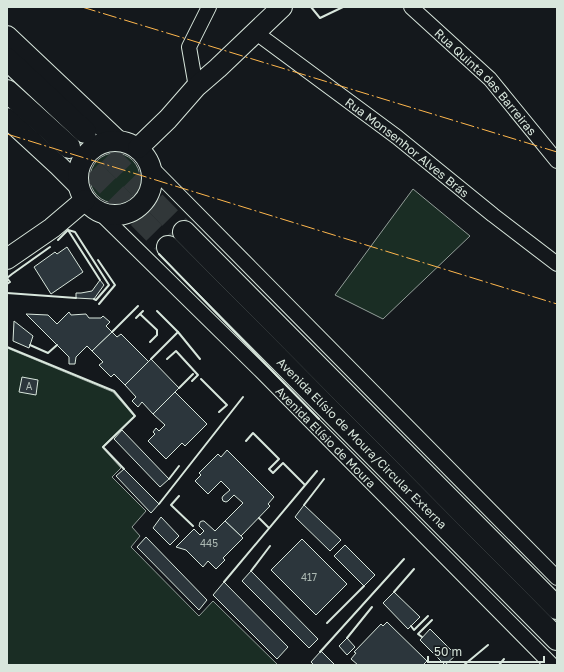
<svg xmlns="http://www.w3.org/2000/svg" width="564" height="672" font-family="'Golos Text',sans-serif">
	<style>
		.green { fill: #1a2d24; stroke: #939e99 }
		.building { fill: #2c363c; stroke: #d8e6dc }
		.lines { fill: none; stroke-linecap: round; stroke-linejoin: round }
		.highway-tunnel { stroke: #313739; stroke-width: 22; stroke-dasharray: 22 11; stroke-linecap: butt }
		.street-casing { stroke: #d8e6dc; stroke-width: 16 }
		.secondary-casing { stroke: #d8e6dc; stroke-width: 22 }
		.highway-casing { stroke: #d8e6dc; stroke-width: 24 }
		.street { stroke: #14181c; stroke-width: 14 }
		.secondary { stroke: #14181c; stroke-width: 20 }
		.highway { stroke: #14181c; stroke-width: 22 }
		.wall { stroke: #d8e6dc; stroke-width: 2 }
		.power { stroke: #ffb74d; stroke-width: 1; stroke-dasharray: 14 3 2 3; stroke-linecap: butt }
		.labels { text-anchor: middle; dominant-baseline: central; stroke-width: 3; stroke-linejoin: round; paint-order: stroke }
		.number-label { font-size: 10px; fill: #adbab4 }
		.street-label { font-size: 12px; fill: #d8e6dc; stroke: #14181c }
	</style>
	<rect width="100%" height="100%" fill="#14181c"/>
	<g class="green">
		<circle cx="115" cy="178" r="25"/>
		<path d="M413 189 470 236 383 319 335 295Z"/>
		<path d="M7 348 113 392 134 416 102 447 121 468 112 477 146 511 132 527 140 536 131 547 199 616 213 601 278 665H8L7 664Z"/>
	</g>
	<g class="building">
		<path d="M67 247 83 272 51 294 34 267 55 252 57 254Z"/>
		<path d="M100 280 104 285 94 299 76 298V293H81L92 291Z"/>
		<path d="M69 312 71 315 86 314 89 318H101L103 316 110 322 106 326 112 332 92 351 87 346 76 357 75 364H69V357L26 314 48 315 57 324Z"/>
		<path d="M14 321 33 336 29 348 13 341Z"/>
		<path d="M112 332 117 337 121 334 149 362 125 385 114 374 111 377 99 365 103 362 92 351Z"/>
		<path d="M151 359 179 388 153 414 142 402 138 407 132 401 136 397 125 385Z"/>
		<path d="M22 377 38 380 36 395 19 392Z"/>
		<path d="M175 392 207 424 185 446 182 443 166 459 148 441 155 434 153 432 156 428 159 431 165 425 153 414Z"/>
		<path d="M122 430 169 479 160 487 114 439Z"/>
		<path d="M227 450 274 497 268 504 270 506 241 536 225 521 243 503 234 495 228 501 226 502 223 501 222 498 223 496 230 490 221 481 208 494 195 481 201 475 199 473 218 454 221 457Z"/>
		<path d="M124 469 159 504 151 513 116 476Z"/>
		<path d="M304 505 341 540 330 551 295 517Z"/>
		<path d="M161 517 179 536 170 545 153 528Z"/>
		<path d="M202 521H204L215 531 225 521 243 538 223 558 225 560 216 569 208 561 203 567 186 550 176 547 194 529 200 535 204 531 199 526 200 522Z"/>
		<path d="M146 537 207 600 199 610 137 547Z"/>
		<path d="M302 539 347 584 316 615 271 570Z"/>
		<path d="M345 545 375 575 364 586 334 556Z"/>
		<path d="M251 571 318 639 309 648 242 581Z"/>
		<path d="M224 582 288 647 277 659 213 595Z"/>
		<path d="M394 592 420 617 408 629 383 603Z"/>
		<path d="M387 622 427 661 423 665H358L351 659 356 653 354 652 381 624 383 626Z"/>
		<path d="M430 629 456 655 445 665 420 640Z"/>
		<path d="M347 638 355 647 347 655 339 646Z"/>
		<path d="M321 651 335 665H314L311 662Z"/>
	</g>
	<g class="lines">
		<g class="highway-tunnel">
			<path d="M85 132 184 232"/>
			<path d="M69 147 168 247"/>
		</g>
		<defs>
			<g id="street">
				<path id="s1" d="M411 7 490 79 557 161"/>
				<path id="s2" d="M255 32 397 137 493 215 557 264"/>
				<path d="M196 87 189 47 209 7"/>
				<path d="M151 167 557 578"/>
				<path id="s3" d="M98 211 262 372 552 665"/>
			</g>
			<g id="secondary">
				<path d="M7 36 117 140"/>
				<path d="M7 118 59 166 78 185"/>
				<circle cx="115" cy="178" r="37"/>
				<path d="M138 148 168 119 196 87 218 68 282 7"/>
				<path d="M7 259 52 228 85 200"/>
			</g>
			<g id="highway">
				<path d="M7 59 85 132"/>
				<path d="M7 91 69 147"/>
				<path d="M184 232 557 608"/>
				<path id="s4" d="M168 247 557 639"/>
			</g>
		</defs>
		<use href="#street" class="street-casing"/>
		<use href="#secondary" class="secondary-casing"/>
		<use href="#highway" class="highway-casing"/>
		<use href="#street" class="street"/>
		<use href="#secondary" class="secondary"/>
		<use href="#highway" class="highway"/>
		<g class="wall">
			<path d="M311 7 320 18 343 7"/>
			<path d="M68 230 75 232 109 285 96 300 94 299"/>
			<path d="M58 240 68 230 100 280"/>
			<path d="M159 254 319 419"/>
			<path d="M98 260 115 285 99 304"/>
			<path d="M7 284 10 282 7 278 12 274 50 247"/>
			<path d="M7 293 76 298"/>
			<path d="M157 311 178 332 200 359"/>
			<path d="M140 314 157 330V335L150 342"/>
			<path d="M136 318 143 311"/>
			<path d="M112 332 138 306"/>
			<path d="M30 345 48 353 57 345"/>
			<path d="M7 347 114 391 135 416 103 447 124 469"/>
			<path d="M151 359 178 332"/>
			<path d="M167 359 176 351 198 375 192 381"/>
			<path d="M201 379 227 405 219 412"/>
			<path d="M179 388 193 374"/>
			<path d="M246 441 253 433 279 459 269 469 273 473 283 463 305 485"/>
			<path d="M169 479 179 466"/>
			<path d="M179 496 171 505 193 526"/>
			<path d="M159 504 243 397"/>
			<path d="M304 505 324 479"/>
			<path d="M259 518 269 528"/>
			<path d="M251 571 270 546"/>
			<path d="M224 582 317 471"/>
			<path d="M394 592 414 569"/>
			<path d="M327 623 364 586"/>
			<path d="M411 626 414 630 428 616"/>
			<path d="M422 637 418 634 432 620"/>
			<path d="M347 638 372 607"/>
			<path d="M320 652 404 559"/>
			<path d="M464 665 488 645"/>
			<path d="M499 665 504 659"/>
		</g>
		<g class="power">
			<path d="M82 7 557 152"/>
			<path d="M7 134 557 304"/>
		</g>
	</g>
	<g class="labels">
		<g class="number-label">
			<text x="29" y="386">A</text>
			<text x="209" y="543">445</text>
			<text x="309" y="577">417</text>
		</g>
		<g class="street-label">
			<text stroke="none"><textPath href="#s1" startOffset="106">Rua Quinta das Barreiras</textPath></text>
			<text stroke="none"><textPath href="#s2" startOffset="191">Rua Monsenhor Alves Brás</textPath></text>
			<text stroke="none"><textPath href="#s3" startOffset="321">Avenida Elísio de Moura</textPath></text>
			<text stroke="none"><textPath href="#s4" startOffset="276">Avenida Elísio de Moura/Circular Externa</textPath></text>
		</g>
	</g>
	<rect width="564" height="672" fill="none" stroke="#d8e6dc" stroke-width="16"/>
	<path d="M428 656v6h116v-6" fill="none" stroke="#d8e6dc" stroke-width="2"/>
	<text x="434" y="656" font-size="12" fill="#d8e6dc" stroke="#14181c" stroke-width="3" paint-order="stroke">50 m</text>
</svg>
